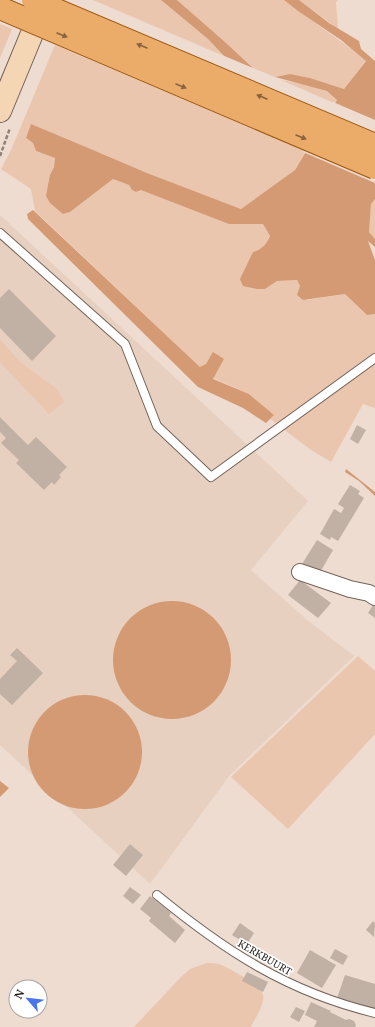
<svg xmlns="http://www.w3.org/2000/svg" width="375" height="1027" font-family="'Noto Serif',serif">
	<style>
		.built { fill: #e8d0c0 }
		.green { fill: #eac6ae }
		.water { fill: #d49a73 }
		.pier { fill: #eedcd0 }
		.building { fill: #c1b0a4 }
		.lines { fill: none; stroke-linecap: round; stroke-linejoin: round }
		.lane-casing { stroke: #74645a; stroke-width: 10 }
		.street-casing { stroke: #74645a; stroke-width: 18 }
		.secondary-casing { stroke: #74645a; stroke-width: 24 }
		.path { stroke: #8d8178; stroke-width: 2.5; stroke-dasharray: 4 2; stroke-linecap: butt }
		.lane { stroke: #fff; stroke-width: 8 }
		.street { stroke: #fff; stroke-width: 16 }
		.secondary { stroke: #f5d6b4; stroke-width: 22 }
		.primary-bridge-casing { stroke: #9d560c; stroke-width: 24; stroke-linecap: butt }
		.primary-bridge { stroke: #ecac69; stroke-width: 22 }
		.oneway { fill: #886440 }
		.labels { text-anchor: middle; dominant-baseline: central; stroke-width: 3.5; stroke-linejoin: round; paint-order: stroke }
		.street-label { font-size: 10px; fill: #231d18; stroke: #fff }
	</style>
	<rect width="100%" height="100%" fill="#eedcd0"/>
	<path class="built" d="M0 215 308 501 251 570 306 619 354 656 230 775 150 884 0 745Z"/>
	<g class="green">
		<path d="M93 0H161L208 39 224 56Z"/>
		<path d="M177 0H284C311 21 339 39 366 60L344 89 310 78 290 74 275 77 253 68 225 42Z"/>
		<path d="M299 0H338L336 2 338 29Z"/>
		<path d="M0 24 12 29 0 58Z"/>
		<path d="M55 45 306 151 295 170 241 209 147 173 86 147 31 124 26 138 33 143 36 151 55 158 54 167 50 175 63 214 70 212 113 179 129 185 132 190 136 192 141 190 263 224 270 236C267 244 261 250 253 252L251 258 265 289 277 281 297 280 307 300 345 294 367 315 375 314V408L363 404 331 462 311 450 270 419 274 415 249 394 213 378 224 359 200 367 35 211 31 189 1 169 11 150Z"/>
		<path d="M281 80 307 85 327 91 337 100 334 103Z"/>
		<path d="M375 199V239L369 232 371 203Z"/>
		<path d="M0 339 20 362 57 389 64 402 49 414 0 362Z"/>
		<path d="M358 656 375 671V734L288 829 231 777Z"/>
		<path d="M207 963C211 963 216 963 219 964 229 968 261 985 263 995 265 1005 255 1018 251 1027H134L181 977 190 969Z"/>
	</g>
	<g class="water">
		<path d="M161 0H177L225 42 253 68 224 56 208 39Z"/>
		<path d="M284 0H299L329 23 359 41 361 49 375 61V199L371 204 369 232 375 239V247L368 241 375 260V314L367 315 345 294 303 300 297 295 300 286 297 280 277 281 265 289H257L243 286 240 279 253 252C261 250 267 244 270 236L263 224H229L141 190 136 192 132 190 129 185 113 179 70 212 63 214 50 203 46 196 50 175 54 167 55 158 36 151 33 143 26 138 31 124 86 147 147 173 241 209 295 170 337 100 327 91 275 77 290 74 310 78 344 89 366 61 341 40 298 11Z"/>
		<path d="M33 210 200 367 206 364 213 352 224 359 213 379 249 394 274 415 266 423 243 408 198 387 28 219 27 214Z"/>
		<path d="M346 469 375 492V496L359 481 345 472Z"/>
		<circle cx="172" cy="660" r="59"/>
		<circle cx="85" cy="752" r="57"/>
		<path d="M0 781 9 788 0 797Z"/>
	</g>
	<g class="pier">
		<path d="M220 54 224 56 254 69 252 70 224 58Z"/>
		<path d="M333 102 375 120V183L303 152Z"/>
	</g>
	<g class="building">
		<path d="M9 289 56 336 32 361 0 328V298Z"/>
		<path d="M0 417 28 445 36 437 67 467 59 475 61 477 54 485 52 482 44 490 16 463 19 460 1 443 6 438 0 432Z"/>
		<path d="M357 425 366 430 358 444 350 439Z"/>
		<path d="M350 485 360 491 358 494 364 498 338 541 331 537 330 540 320 534 334 509 341 513 344 508 338 504Z"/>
		<path d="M317 540 333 550 319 574 302 564Z"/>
		<path d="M300 580 331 603 318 618 288 595Z"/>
		<path d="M375 602V618L368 613Z"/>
		<path d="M17 648 43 673 12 705 0 694V679L17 661 10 655Z"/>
		<path d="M130 844 143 855 126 876 113 865Z"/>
		<path d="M130 887 141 895 133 904 123 896Z"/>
		<path d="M150 896 171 913 169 916 185 930 175 943 149 921 151 918 140 909Z"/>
		<path d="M373 921 375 923 374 937 366 930Z"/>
		<path d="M240 923 254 933 247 944 232 935Z"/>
		<path d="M335 949 348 956 343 965 330 958Z"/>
		<path d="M310 950 336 965 322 988 297 973Z"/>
		<path d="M247 972 268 982 263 992 242 981Z"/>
		<path d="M345 975 375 984V1009L337 998Z"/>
		<path d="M311 1002 331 1011 330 1012 346 1020 349 1019 354 1021 356 1025 355 1027H314L317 1021 305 1015Z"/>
		<path d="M296 1007 305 1011 299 1022 290 1017Z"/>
	</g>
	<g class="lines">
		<defs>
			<g id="lane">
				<path d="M0 233 125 344 157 426 211 477 375 358"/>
				<path d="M157 895C225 951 288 992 375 1013"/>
			</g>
			<path id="street" d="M300 572 350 589 369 593 375 597"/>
			<path id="secondary" d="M0 111 43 7"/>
		</defs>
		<use href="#lane" class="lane-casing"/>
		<use href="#street" class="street-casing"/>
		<use href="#secondary" class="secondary-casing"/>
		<path class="path" d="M0 156 10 128"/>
		<use href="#lane" class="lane"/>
		<use href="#street" class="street"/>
		<use href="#secondary" class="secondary"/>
		<defs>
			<g id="primary-bridge">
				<path d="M33 0 375 145"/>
				<path d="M0 8 375 168"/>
			</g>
		</defs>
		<use href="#primary-bridge" class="primary-bridge-casing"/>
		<use href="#primary-bridge" class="primary-bridge"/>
	</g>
	<defs><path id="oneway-solid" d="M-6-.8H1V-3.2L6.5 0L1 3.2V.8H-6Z"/></defs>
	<g class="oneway">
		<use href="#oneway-solid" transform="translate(62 35) rotate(23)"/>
		<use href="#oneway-solid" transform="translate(142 46) rotate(-157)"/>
		<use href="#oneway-solid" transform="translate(181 86) rotate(23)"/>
		<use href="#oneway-solid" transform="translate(262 97) rotate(-157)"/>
		<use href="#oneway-solid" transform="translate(301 137) rotate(23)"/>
	</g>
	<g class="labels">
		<g class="street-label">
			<text transform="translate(265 957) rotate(30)">KERKBUURT</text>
		</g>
	</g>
	<g transform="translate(28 999) rotate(298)"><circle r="19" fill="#ffffff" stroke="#a7a5a3"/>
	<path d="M0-3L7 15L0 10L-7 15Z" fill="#4975e8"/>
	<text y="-6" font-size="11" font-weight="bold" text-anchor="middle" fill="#231d18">N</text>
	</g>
</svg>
